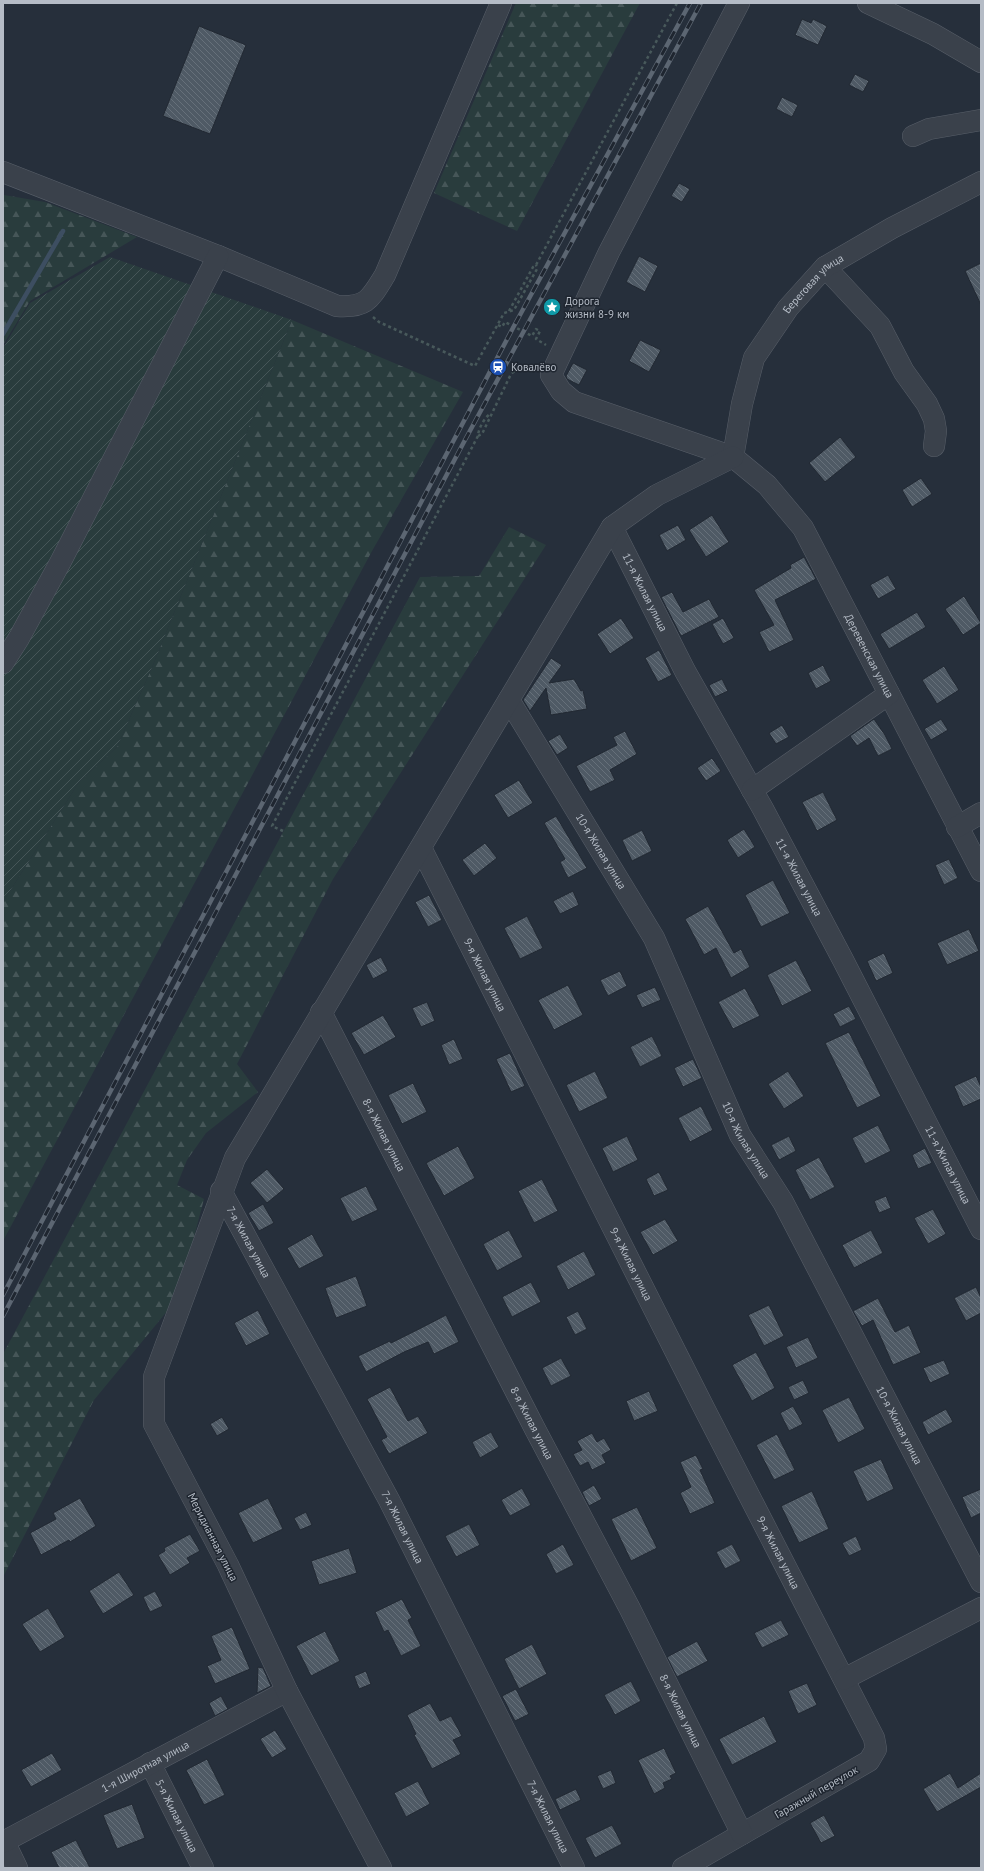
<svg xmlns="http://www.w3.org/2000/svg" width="984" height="1871" font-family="'PT Sans',sans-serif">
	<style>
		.forest { fill: url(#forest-firs) }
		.garden { fill: url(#garden-furrows) }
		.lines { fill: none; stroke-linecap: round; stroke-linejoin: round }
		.stream { stroke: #3d4e61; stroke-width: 4.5 }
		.building { fill: url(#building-back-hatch); stroke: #212832 }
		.minor-casing { stroke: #585f69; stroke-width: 22 }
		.path { stroke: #48595b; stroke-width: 2.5; stroke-dasharray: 3 3; stroke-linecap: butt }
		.minor { stroke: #3a414b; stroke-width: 21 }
		.rail-casing { stroke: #5c6672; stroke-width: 4.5 }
		.rail { stroke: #1f2630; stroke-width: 3; stroke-dasharray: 9; stroke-linecap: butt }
		.labels { text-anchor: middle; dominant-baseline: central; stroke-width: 3; stroke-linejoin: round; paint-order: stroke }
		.street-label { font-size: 11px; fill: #b5bcc6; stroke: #1f2630 }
		.poi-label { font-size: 11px; fill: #b5bcc6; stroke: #1f2630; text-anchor: start }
	</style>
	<defs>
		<pattern id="forest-firs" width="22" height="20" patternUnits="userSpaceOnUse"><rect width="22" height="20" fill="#293c3d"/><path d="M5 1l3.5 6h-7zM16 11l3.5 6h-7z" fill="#465658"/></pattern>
		<pattern id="garden-furrows" width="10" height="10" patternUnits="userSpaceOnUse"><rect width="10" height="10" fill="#293c3d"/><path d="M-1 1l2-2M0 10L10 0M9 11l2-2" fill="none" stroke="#465658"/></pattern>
		<pattern id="building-back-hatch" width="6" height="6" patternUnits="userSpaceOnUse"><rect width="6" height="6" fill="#4f5a65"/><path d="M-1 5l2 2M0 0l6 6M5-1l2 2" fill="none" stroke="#66707a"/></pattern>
	</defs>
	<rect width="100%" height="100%" fill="#262f3b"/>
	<g class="forest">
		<path d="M516 3H640L517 231 434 193Z"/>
		<path d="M4 195 45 202 137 237 30 301 3 345V197Z"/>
		<path d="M292 320 463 392 372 551 3 1241V902L79 782 117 747 153 665Z"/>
		<path d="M509 527 546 545 333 879 237 1064 258 1092 206 1133 187 1160 177 1185 204 1199 178 1298 94 1400 3 1577V1354L420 577 479 576Z"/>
	</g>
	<path class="garden" d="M110 257 292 320 153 665 117 747 79 782 3 902V348L30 303Z"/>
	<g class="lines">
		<path class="stream" d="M3 334 63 231"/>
	</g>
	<g class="building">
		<path d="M802 19 811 23 813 19 827 26 818 45 795 35Z"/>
		<path d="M199 26 246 45 210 134 163 116Z"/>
		<path d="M855 74 869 81 863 92 849 85Z"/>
		<path d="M782 97 798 105 792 117 776 109Z"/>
		<path d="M679 183 690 189 682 202 671 196Z"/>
		<path d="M639 256 658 266 645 292 626 282Z"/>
		<path d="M981 263V305L965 271Z"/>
		<path d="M640 340 661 350 649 372 629 361Z"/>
		<path d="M573 363 587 370 579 385 567 379 566 376Z"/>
		<path d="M840 437 856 457 825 482 809 463Z"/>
		<path d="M921 478 932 494 912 507 902 490Z"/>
		<path d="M712 515 729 542 706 557 689 530Z"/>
		<path d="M678 525 686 540 667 551 659 535Z"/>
		<path d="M804 557 816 579 775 600 794 640 769 652 759 632 774 625 754 590 791 568 790 565Z"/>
		<path d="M888 575 896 589 878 599 870 585Z"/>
		<path d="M672 592 683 612 709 599 719 617 681 636 661 597Z"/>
		<path d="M964 596 981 623 963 635 945 609Z"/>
		<path d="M917 612 926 627 889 649 880 634Z"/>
		<path d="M621 618 634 638 610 654 597 634Z"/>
		<path d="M723 618 734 638 723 644 712 624Z"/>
		<path d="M659 650 672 675 658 682 645 658Z"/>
		<path d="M551 658 562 665 549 683 574 679 581 691 583 690 587 709 551 715 546 688 530 711 523 700Z"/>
		<path d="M823 665 831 681 816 689 808 673Z"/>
		<path d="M944 666 959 690 937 704 922 680Z"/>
		<path d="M722 679 728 691 715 697 709 685Z"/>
		<path d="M874 719 885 735 892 749 878 756 869 738 857 746 850 736Z"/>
		<path d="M941 719 948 730 931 740 924 729Z"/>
		<path d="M782 725 789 737 776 744 769 733Z"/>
		<path d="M625 731 637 754 610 770 615 780 590 792 576 766 617 745 613 737Z"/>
		<path d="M560 734 568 748 557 755 548 741Z"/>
		<path d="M712 758 721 771 706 781 697 768Z"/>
		<path d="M519 780 533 803 508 818 494 795Z"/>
		<path d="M823 792 837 820 817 831 802 802Z"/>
		<path d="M556 816 587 868 568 878 560 862 565 859 544 823Z"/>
		<path d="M744 829 755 847 738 858 727 840Z"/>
		<path d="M642 830 652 851 632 861 622 840Z"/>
		<path d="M485 843 497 858 474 876 462 860Z"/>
		<path d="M949 859 958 878 944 885 935 865Z"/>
		<path d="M773 880 790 913 761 927 745 895Z"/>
		<path d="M573 891 579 905 560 914 553 901Z"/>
		<path d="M429 895 442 920 428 927 415 902Z"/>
		<path d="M708 906 734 953 741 949 750 967 731 978 716 948 704 955 685 919Z"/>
		<path d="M527 916 543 948 520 959 504 928Z"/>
		<path d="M969 929 979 951 947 965 937 943Z"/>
		<path d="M884 953 893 973 876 981 867 961Z"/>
		<path d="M381 957 388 971 373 979 366 965Z"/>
		<path d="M796 960 812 991 782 1006 767 975Z"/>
		<path d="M620 971 627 986 608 996 600 980Z"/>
		<path d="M568 985 583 1015 554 1030 538 1000Z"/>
		<path d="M655 987 661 1000 642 1008 636 995Z"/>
		<path d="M745 988 760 1016 733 1029 718 1002Z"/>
		<path d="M427 1002 435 1021 421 1027 412 1008Z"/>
		<path d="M849 1006 856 1019 840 1027 833 1014Z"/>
		<path d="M383 1015 396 1037 364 1055 351 1033Z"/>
		<path d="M849 1032 881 1096 857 1108 825 1043Z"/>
		<path d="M652 1036 662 1056 640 1067 630 1047Z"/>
		<path d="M454 1039 463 1059 449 1065 441 1045Z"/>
		<path d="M510 1053 525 1086 511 1092 496 1059Z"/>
		<path d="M693 1059 702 1078 683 1087 674 1068Z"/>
		<path d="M595 1071 608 1098 579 1112 566 1085Z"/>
		<path d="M788 1071 804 1096 784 1109 768 1084Z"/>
		<path d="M976 1076 981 1087V1099L963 1107 954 1086Z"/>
		<path d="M413 1083 427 1112 402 1124 388 1095Z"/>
		<path d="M701 1106 713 1130 690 1142 678 1118Z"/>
		<path d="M878 1125 891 1151 865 1164 852 1138Z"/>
		<path d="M627 1136 638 1160 613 1172 602 1148Z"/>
		<path d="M789 1136 796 1151 779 1160 771 1145Z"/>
		<path d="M458 1146 475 1178 444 1196 426 1163Z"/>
		<path d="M925 1148 932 1163 918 1169 912 1155Z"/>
		<path d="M819 1157 835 1187 810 1200 795 1170Z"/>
		<path d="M267 1169 284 1189 267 1203 250 1183Z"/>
		<path d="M659 1172 668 1190 654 1196 646 1179Z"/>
		<path d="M542 1179 558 1211 534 1223 518 1191Z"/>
		<path d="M366 1186 378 1210 352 1222 340 1198Z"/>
		<path d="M886 1196 891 1208 879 1213 874 1201Z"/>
		<path d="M263 1204 274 1223 259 1231 248 1213Z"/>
		<path d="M933 1209 946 1234 928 1244 914 1218Z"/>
		<path d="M665 1219 678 1241 653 1255 640 1232Z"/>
		<path d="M509 1230 523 1257 497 1271 483 1244Z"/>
		<path d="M871 1230 883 1253 854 1268 842 1245Z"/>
		<path d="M312 1234 324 1256 299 1269 287 1248Z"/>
		<path d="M584 1251 596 1275 568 1290 556 1266Z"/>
		<path d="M356 1276 367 1306 336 1318 325 1288Z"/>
		<path d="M531 1282 541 1302 512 1317 502 1297Z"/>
		<path d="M976 1287 981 1298V1313L966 1321 954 1298Z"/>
		<path d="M878 1298 895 1332 909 1325 921 1353 893 1365 873 1320 862 1326 853 1311Z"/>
		<path d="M769 1305 784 1336 764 1346 748 1315Z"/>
		<path d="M258 1310 270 1334 246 1346 234 1323Z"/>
		<path d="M578 1311 587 1329 575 1335 566 1317Z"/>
		<path d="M446 1315 459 1342 434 1354 428 1342 404 1352 366 1372 358 1356 390 1341 391 1343 421 1328Z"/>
		<path d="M808 1337 818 1358 796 1368 786 1347Z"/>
		<path d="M756 1352 775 1388 752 1401 732 1365Z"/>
		<path d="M561 1358 571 1376 551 1386 542 1368Z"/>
		<path d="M944 1360 950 1374 930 1383 923 1368Z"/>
		<path d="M803 1380 809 1393 794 1400 788 1387Z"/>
		<path d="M390 1387 408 1421 418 1416 428 1433 389 1454 381 1440 387 1437 367 1399Z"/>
		<path d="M649 1391 658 1411 634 1421 626 1401Z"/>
		<path d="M849 1397 865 1429 838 1443 822 1410Z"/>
		<path d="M793 1406 803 1424 789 1431 780 1413Z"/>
		<path d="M946 1409 953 1422 928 1435 922 1422Z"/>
		<path d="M222 1417 229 1429 217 1436 210 1424Z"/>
		<path d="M491 1432 499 1447 480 1458 472 1442Z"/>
		<path d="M592 1433 597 1442 604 1438 611 1450 602 1455 606 1463 592 1470 588 1462 580 1466 573 1454 582 1450 577 1441Z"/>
		<path d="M777 1434 795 1470 774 1480 756 1445Z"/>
		<path d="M696 1455 703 1469 700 1470 715 1503 690 1514 680 1493 691 1487 680 1462Z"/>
		<path d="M881 1459 894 1489 867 1502 853 1471Z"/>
		<path d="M594 1485 602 1499 589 1506 582 1492Z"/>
		<path d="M522 1488 531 1505 510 1516 501 1500Z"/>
		<path d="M981 1489V1513L971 1518 962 1497Z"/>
		<path d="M812 1491 829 1529 799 1543 781 1506Z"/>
		<path d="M80 1498 96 1526 70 1542 69 1540 41 1555 30 1533 56 1519 53 1513Z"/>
		<path d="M268 1498 283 1529 253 1543 238 1513Z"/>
		<path d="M637 1507 657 1548 631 1561 611 1519Z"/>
		<path d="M306 1512 312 1525 300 1530 294 1518Z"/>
		<path d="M469 1524 480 1545 456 1557 445 1536Z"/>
		<path d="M190 1534 200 1551 187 1558 190 1563 170 1575 158 1555 165 1551 164 1548Z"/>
		<path d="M856 1536 862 1550 849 1556 842 1543Z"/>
		<path d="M563 1544 574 1565 556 1574 546 1554Z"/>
		<path d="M732 1544 741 1561 725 1569 716 1552Z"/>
		<path d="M349 1548 357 1573 319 1585 311 1561Z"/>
		<path d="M119 1572 134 1595 103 1614 89 1591Z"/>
		<path d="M155 1591 163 1606 150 1612 143 1597Z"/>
		<path d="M402 1599 412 1618 408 1620 421 1646 401 1656 388 1630 384 1632 375 1612Z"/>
		<path d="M48 1608 65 1637 40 1652 22 1624Z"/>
		<path d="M781 1620 789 1635 762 1648 754 1633Z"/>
		<path d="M232 1627 250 1669 215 1684 207 1666 221 1660 211 1636Z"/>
		<path d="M325 1631 340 1661 311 1676 296 1646Z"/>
		<path d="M697 1641 708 1661 677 1677 667 1657Z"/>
		<path d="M532 1644 547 1674 519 1689 504 1659Z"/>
		<path d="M258 1667 263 1668 271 1686 257 1693Z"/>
		<path d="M366 1671 371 1684 359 1689 354 1676Z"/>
		<path d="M631 1681 641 1701 615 1715 604 1695Z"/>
		<path d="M807 1683 817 1705 798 1714 788 1691Z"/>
		<path d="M516 1689 529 1714 515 1721 502 1696Z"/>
		<path d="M221 1696 228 1709 215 1716 209 1703Z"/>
		<path d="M430 1703 440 1721 451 1716 462 1736 453 1740 461 1754 432 1769 414 1735 416 1734 407 1715Z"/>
		<path d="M764 1716 777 1742 732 1765 719 1739Z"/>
		<path d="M275 1730 287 1749 272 1758 260 1739Z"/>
		<path d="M664 1748 676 1773 670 1776 672 1779 663 1783 665 1788 654 1794 638 1760Z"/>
		<path d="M52 1753 62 1770 31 1787 21 1770Z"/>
		<path d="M207 1759 225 1795 204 1805 186 1770Z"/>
		<path d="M611 1770 616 1783 603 1789 597 1776Z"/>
		<path d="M950 1773 958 1788 981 1773V1787L937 1812 923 1789Z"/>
		<path d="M418 1781 430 1804 406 1817 394 1793Z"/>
		<path d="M576 1789 581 1800 560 1810 555 1799Z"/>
		<path d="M132 1804 145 1838 117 1849 103 1815Z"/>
		<path d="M824 1815 835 1836 821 1843 810 1823Z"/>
		<path d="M612 1825 622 1844 595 1858 585 1838Z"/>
		<path d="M76 1840 90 1868H59L51 1852Z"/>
	</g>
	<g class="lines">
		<defs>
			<g id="minor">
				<path id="s1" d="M739 3 609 252 551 375 561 391 574 402 733 457 767 485 803 528 981 871"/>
				<path d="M868 3 933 34 981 62"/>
				<path d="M913 136 929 129 981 120"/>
				<path d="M3 172 218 256 337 306C367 308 370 299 385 275L501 3"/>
				<path d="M825 267 880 326 904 372 927 404 934 419 936 431 934 446"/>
				<path id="s2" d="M733 457 742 404 754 358 788 308 825 267 892 228 981 182"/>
				<path id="s3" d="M612 527 685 671 763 809 843 960 981 1229"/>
				<path d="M3 663 19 638 61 561 218 256"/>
				<path id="s4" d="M509 700 654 938 740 1135 783 1202 981 1582"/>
				<path d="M752 790 889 694"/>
				<path d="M957 827 981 813"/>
				<path id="s5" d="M421 848 705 1410 874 1738 876 1749 869 1761 683 1868"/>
				<path id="s6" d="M321 1012 535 1429 630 1609 742 1834"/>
				<path id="s7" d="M221 1191 389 1500 574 1868"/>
				<path d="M844 1679 981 1608"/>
				<path id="s8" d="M150 1763 203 1868"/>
				<path d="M4 1841 17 1868"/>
				<path id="s9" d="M3 1842 287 1691"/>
				<path d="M381 1868 287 1691 228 1565 154 1424V1377L235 1158 612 527 657 495 733 457"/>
			</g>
		</defs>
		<use href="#minor" class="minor-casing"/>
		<g class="path">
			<path d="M509 311 533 267 536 265 677 3"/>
			<path d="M373 317 379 322 475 366 504 313 514 310 537 269 536 265"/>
			<path d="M498 325 502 327 505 322 532 336 536 329 540 331 536 339 546 345"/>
			<path d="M478 436 482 434 511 374C520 366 524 365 536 369"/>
			<path d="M283 831 272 826 478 436C478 429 485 417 490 414"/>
		</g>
		<use href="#minor" class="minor"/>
		<defs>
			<g id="rail">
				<path d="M3 1295 514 326 690 3"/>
				<path d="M3 1316 465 440 701 3"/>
			</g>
		</defs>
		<use href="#rail" class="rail-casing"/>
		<use href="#rail" class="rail"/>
	</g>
	<defs>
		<symbol id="sight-disc" viewBox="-11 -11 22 22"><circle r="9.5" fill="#0f9aa8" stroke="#1f2630"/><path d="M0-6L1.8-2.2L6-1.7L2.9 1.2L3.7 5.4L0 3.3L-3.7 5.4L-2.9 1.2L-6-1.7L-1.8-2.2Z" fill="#fff"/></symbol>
		<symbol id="station-disc" viewBox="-11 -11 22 22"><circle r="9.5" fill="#1a4fb4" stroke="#1f2630"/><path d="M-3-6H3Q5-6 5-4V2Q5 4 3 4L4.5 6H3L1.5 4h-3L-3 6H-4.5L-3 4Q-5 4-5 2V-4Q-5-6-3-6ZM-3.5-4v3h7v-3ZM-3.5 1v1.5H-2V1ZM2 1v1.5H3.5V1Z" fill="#fff"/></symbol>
	</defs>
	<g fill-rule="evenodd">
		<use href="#sight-disc" x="542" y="297" width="20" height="20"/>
		<use href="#station-disc" x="488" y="357" width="20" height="20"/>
	</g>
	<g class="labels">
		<g class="street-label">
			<text stroke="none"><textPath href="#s2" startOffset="197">Береговая улица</textPath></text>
			<text stroke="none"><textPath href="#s3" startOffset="73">11-я Жилая улица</textPath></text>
			<text stroke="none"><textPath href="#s1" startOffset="865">Деревенская улица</textPath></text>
			<text stroke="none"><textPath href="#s4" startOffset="177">10-я Жилая улица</textPath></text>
			<text stroke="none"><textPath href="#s3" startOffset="397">11-я Жилая улица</textPath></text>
			<text stroke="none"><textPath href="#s5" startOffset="142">9-я Жилая улица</textPath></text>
			<text stroke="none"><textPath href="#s6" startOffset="138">8-я Жилая улица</textPath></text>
			<text stroke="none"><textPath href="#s4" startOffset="501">10-я Жилая улица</textPath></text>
			<text stroke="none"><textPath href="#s3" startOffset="721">11-я Жилая улица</textPath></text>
			<text stroke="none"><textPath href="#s7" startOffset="58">7-я Жилая улица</textPath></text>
			<text stroke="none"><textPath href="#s5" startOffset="466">9-я Жилая улица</textPath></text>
			<text stroke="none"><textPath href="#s6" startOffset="462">8-я Жилая улица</textPath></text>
			<text stroke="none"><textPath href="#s4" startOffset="825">10-я Жилая улица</textPath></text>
			<text stroke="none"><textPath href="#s7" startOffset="382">7-я Жилая улица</textPath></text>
			<text transform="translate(213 1537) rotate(63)">Меридианная улица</text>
			<text stroke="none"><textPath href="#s5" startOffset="790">9-я Жилая улица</textPath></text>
			<text stroke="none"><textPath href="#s6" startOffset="786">8-я Жилая улица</textPath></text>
			<text stroke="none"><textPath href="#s9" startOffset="161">1-я Широтная улица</textPath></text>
			<text transform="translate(816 1792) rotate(-30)">Гаражный переулок</text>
			<text stroke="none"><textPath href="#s8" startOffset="59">5-я Жилая улица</textPath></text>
			<text stroke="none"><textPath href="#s7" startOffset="706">7-я Жилая улица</textPath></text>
		</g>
		<g class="poi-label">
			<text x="565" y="301">Дорога<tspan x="565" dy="13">жизни 8-9 км</tspan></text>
			<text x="511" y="367">Ковалёво</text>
		</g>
	</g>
	<rect width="984" height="1871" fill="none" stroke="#b5bcc6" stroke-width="8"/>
</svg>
